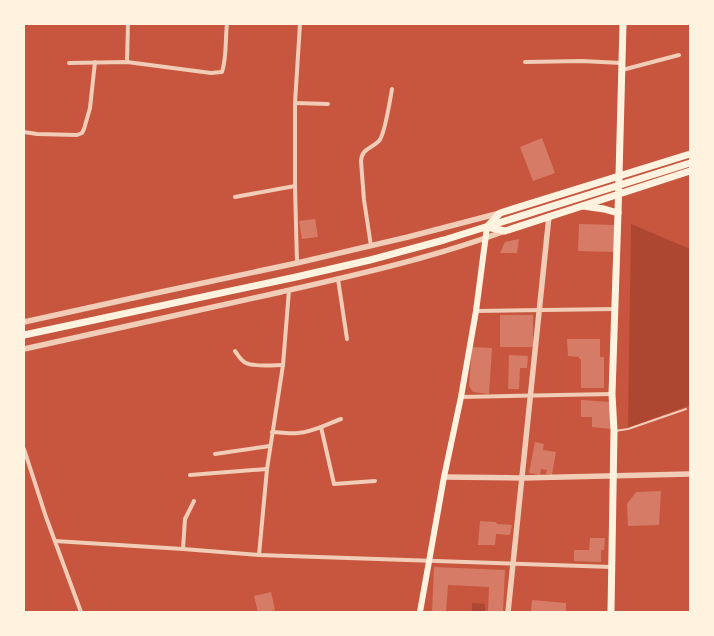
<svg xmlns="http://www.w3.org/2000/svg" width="714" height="636" font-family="Montserrat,sans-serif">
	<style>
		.green { fill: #ae4732 }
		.building { fill: #d67c66 }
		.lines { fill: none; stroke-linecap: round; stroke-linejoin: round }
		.service { stroke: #f1ccb7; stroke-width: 2 }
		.minor { stroke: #f1ccb7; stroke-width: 4 }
		.tertiary { stroke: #f1ccb7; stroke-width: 5.5 }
		.secondary { stroke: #fff3e0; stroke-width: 6 }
		.primary { stroke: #fff3e0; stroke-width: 7 }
		.trunk { stroke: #fff3e0; stroke-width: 7 }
	</style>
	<rect width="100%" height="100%" fill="#c8553d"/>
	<g class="green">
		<path d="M631 224 690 249V405L628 428Z"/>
		<path d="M472 603 485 604V612H472Z"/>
	</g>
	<g class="building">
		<path d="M542 138 555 173 533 181 520 147Z"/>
		<path d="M315 219 318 237 302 239 299 221Z"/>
		<path d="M579 224 615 225 614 252 578 251Z"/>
		<path d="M519 239 517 253H500L505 242Z"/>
		<rect x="500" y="315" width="33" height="32"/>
		<path d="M567 339H600V357H604V388H581V359H579V357L568 356Z"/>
		<path d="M472 347 492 348 489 394 473 392 469 386Z"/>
		<path d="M509 355 528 356 527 368H520L519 389H508Z"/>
		<path d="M581 400 611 402 612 429 592 427V417H581Z"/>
		<path d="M535 442 544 444 543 450 556 452 552 475 546 474 547 470 541 469 540 475 529 473Z"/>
		<path d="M661 491 659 525 628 526 627 504 636 492Z"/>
		<path d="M480 521 496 522 497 524 512 525 510 535 496 534 495 545H478Z"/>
		<path d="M590 538H605L604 550H591H601V562L574 561V550H589Z"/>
		<path d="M434 567 505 570 503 612H488L489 587 448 585 446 612H432Z"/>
		<path d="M271 592 275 610 268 612H258L254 596Z"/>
		<path d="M532 600 566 603V612H531Z"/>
	</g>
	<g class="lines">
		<path class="service" d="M615 431 628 429 686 409"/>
		<g class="minor">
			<path d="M127 62 128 24"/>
			<path d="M525 62 582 61 621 63"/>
			<path d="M69 63 127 62 211 73 222 72C227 56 225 40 227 24"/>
			<path d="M622 70 679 55"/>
			<path d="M295 103 328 104"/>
			<path d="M24 132 37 134 77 135 82 133 84 129 90 108 95 62"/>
			<path d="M235 197 295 186"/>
			<path d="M371 246 364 200 361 161C362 148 371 149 379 141 385 134 390 100 392 89"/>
			<path d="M297 263 295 186V103L300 24"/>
			<path d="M338 279 347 339"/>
			<path d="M476 311 615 309"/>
			<path d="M235 351C238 355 241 361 246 363 254 367 274 365 283 365"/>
			<path d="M461 397 612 394"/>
			<path d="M321 427 334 484 375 481"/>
			<path d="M272 432C281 432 290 434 298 433 313 432 327 424 341 419"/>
			<path d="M24 449 46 517 81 612"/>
			<path d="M215 454 270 446"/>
			<path d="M190 475 267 469"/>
			<path d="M55 541 183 549 259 555 612 567"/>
			<path d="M183 549 185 519 194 501"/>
			<path d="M259 555 267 469 283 365 289 290"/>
		</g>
		<g class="tertiary">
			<path d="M24 322 142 296 297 263 408 237 500 213"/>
			<path d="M24 349C110 330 195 311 281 292 356 275 432 258 505 231"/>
			<path d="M444 477 522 478 690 474"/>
			<path d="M508 612 549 216"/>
		</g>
		<path class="secondary" d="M420 612 444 477 461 397 476 311 487 227"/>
		<g class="primary">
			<path d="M583 206 604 209 618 213"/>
			<path d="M487 227 500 213 690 154"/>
			<path d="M487 227 505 231 690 171"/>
			<path d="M611 612 614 431 612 394 618 213 623 24"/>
		</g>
		<path class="trunk" d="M24 335 296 277 370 260 444 240 690 163"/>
	</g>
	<rect width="714" height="636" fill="none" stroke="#fff3e0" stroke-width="50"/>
</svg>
